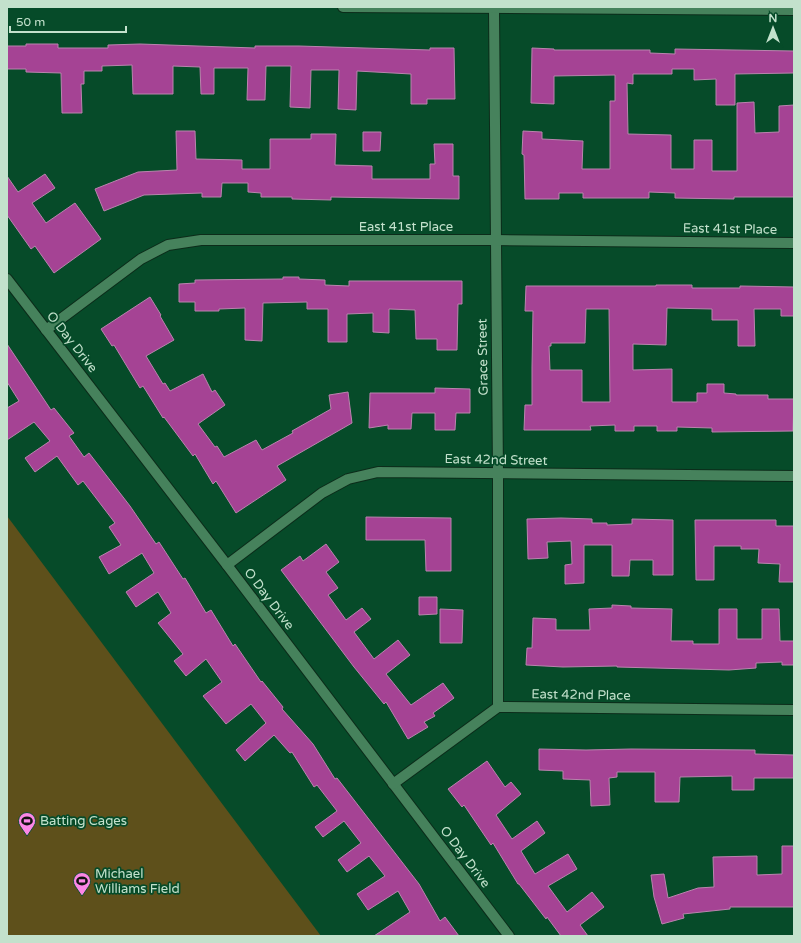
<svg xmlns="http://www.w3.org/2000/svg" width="801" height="943" font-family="'Varela Round',sans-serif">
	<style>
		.green { fill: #5e501b }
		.building { fill: #a54394; stroke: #ba84ae; fill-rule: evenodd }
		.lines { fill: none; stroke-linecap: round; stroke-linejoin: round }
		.minor-casing { stroke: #0c2c1a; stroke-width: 12 }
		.tertiary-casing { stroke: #0c2c1a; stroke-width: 12 }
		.minor { stroke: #46825c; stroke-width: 10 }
		.tertiary { stroke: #46825c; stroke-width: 10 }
		.labels { text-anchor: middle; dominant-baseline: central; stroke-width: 3.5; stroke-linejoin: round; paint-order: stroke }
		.street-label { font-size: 13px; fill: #c3e1cc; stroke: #064b29 }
		.poi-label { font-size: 13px; fill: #c3e1cc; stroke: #064b29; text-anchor: start }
	</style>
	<rect width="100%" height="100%" fill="#064b29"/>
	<path class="green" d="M7 516 321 936H7Z"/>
	<g class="building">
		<path d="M26 44H58V48H108V45L140 44 255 48V46H299L430 50V48H454L455 99H427V104H411V74L357 71 356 110 338 109 339 70H311L310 108 290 107 291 66H266L265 100H247L248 68H214V94H201L200 67 173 66V94H133L132 65 102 66V71H84V84H81L82 113H62L61 73 26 72V69H7V46H26Z"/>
		<path d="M532 48 554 49V50H650V53L675 54V49L794 51V73L735 74V105H716V79L694 80V69H672V74H633V84L627 83 628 134 671 135V169H694V140H712V171H737V103L754 102 755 133 779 132V106L794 105V197H734V199L675 198V193L649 192V198H583V193H559V199H525L524 155 522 154 523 131 542 132V139L583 141 582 169H610V101H615V75L554 76V104L531 103Z"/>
		<path d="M176 131H195L196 159 242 160V169H270V139H311V134H336L335 165 372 166V179H430V164H435L434 144H453V176H459V199L331 197V200L292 199V197H261V193L248 192V183H222L221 197H202V193L144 195 104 211 95 189 138 172 177 170Z"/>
		<path d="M363 132H381L380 151H363Z"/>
		<path d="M45 174 55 188 32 203 46 223 75 203 101 239 54 273 35 246 31 249 7 215V176L18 192Z"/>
		<path d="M283 277H299V279L325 280V285L349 286V281H462V304H458L457 350H437V339H416L415 310 389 309V333L373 332V313L347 314V342H328V309H307V302L263 303 262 341 245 340V308L219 309V311H195V302H179V284L195 283V280L283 279Z"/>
		<path d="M656 285H692V288H740V286L794 287V316H781V309H754L755 346H738V320H712V309L667 308 666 345 633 344V370L672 369V402H697V393H707V384H724V393L736 394V395H768V399H794L793 431 712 432V428L677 427V431H657V426H634V431H615V425L590 426 591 430H524L525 405H532V367L533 311H525L526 286H656ZM586 309H609L610 402H582V370H550L549 346H551V343H585Z"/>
		<path d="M150 297 161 315 160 316 174 340 146 356 163 384 165 383 170 391 203 374 212 392 215 390 225 405 198 424 215 447 217 446 224 457 256 440 262 450 293 433 292 431 331 409 329 395 348 392 352 423 277 466 286 480 236 513 216 481 213 484 195 454 193 456 164 417 163 418 143 386 140 388 114 345 112 346 101 329Z"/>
		<path d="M7 344 51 410 54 408 74 433 69 436 84 457 89 453 130 506 156 544 159 542 183 579 185 578 206 613 211 610 233 646 235 644 261 682 262 681 283 707 282 709 313 744 335 779 337 778 419 884 440 921 445 917 459 936H374L410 912 398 891 368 910 357 894 385 876 369 856 347 872 338 860 361 843 344 821 323 837 315 827 337 811 317 785 314 787 292 752 290 753 274 735 245 761 236 750 266 723 251 704 226 724 203 696 222 682 206 659 186 676 174 661 183 654 158 623 171 613 158 592 136 607 126 592 154 573 142 553 109 574 99 557 121 545 109 527 115 523 83 481 78 485 57 456 35 472 25 458 50 441 34 422 7 440V408L19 401 7 382Z"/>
		<path d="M435 388 470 389V413H456L455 430H435V413H412L411 429H388V425L369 428 370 393H435Z"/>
		<path d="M366 517 451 518V571H426L425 540H366Z"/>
		<path d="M561 518 592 519V523H607V525L632 524V519L673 520V575H653V560H630L629 576H612V545H584V583L565 584V565L572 564 571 541 547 542 548 558 528 559 527 519Z"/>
		<path d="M695 520H776V526H794V582H779L780 564 758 563 759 549H741V546H714V580H696Z"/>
		<path d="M326 544 339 562 326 572 338 588 328 595 346 620 362 608 371 619 354 632 374 659 398 640 410 655 386 674 411 705 443 683 454 698 433 713 435 716 424 722 428 727 408 739 386 702 384 704 354 667 281 570 300 556 303 561Z"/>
		<path d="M419 597H437V614L419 615Z"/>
		<path d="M612 605 631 606V608L672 609 671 641H693V644H719V609H737V639H762V609H779L780 641H794V665H782V662L756 663V668L729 670 617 667V666L563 667 526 665 527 648H532L533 618 556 619V630H590L589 609 612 608Z"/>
		<path d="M440 609 463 610 462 643H440Z"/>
		<path d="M539 749 586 750 631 749 755 750V754L794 755V778H754V790H732V776L680 777 679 802H655V772H617V777L609 778 610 805 591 806 590 780 563 779V771L539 770Z"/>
		<path d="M487 761 505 787 511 782 521 794 496 815 512 839 537 821 545 833 521 851 535 874 568 854 577 869 548 886 567 912 592 892 604 907 580 925 588 936H561L547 917 546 919 519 884H518L493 843 491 845 464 805 462 807 448 789Z"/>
		<path d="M782 846H794V907H730V909L683 914 684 918 662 924 654 897 651 875 664 874 668 898 698 888 714 887 713 857 757 856V875L782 874Z"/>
	</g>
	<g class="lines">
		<defs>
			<g id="minor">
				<path d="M494 9 498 473V707"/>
				<path d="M7 279 227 565 509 936"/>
				<path d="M46 330 141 259 168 245 201 240H495L794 243"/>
				<path d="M227 565 322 493 348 479 378 472 794 476"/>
				<path d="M393 784 498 707 794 710"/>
			</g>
			<path id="tertiary" d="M343 7 794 10"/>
		</defs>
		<use href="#minor" class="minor-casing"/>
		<use href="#tertiary" class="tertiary-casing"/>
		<use href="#minor" class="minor"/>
		<use href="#tertiary" class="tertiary"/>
	</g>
	<defs>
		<symbol id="stadium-pin" viewBox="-11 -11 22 30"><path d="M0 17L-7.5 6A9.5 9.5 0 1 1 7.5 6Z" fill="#fb86e5" stroke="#064b29"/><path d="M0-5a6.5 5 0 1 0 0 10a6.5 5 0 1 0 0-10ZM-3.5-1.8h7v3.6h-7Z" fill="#111"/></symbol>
	</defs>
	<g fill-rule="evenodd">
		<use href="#stadium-pin" x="17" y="811" width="20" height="27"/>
		<use href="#stadium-pin" x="72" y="871" width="20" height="27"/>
	</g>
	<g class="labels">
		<g class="street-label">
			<text x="406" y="227">East 41st Place</text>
			<text transform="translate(730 229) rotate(1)">East 41st Place</text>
			<text transform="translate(72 342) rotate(52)">O Day Drive</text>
			<text transform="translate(483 357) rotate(-91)">Grace Street</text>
			<text transform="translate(496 460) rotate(1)">East 42nd Street</text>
			<text transform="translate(269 599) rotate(53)">O Day Drive</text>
			<text transform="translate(581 695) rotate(1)">East 42nd Place</text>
			<text transform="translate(465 857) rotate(53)">O Day Drive</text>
		</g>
		<g class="poi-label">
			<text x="40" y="821">Batting Cages</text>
			<text x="95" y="874">Michael<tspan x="95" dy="15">Williams Field</tspan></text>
		</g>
	</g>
	<rect width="801" height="943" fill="none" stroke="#c3e1cc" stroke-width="16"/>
	<g transform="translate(773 28)" stroke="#064b29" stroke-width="3" paint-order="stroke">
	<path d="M0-3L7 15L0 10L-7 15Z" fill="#c3e1cc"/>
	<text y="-6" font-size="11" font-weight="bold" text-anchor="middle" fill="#c3e1cc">N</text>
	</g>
	<path d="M10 26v6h116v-6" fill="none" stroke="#c3e1cc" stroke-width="2"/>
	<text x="16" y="26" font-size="12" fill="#c3e1cc" stroke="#064b29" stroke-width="3" paint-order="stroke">50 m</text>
</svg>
